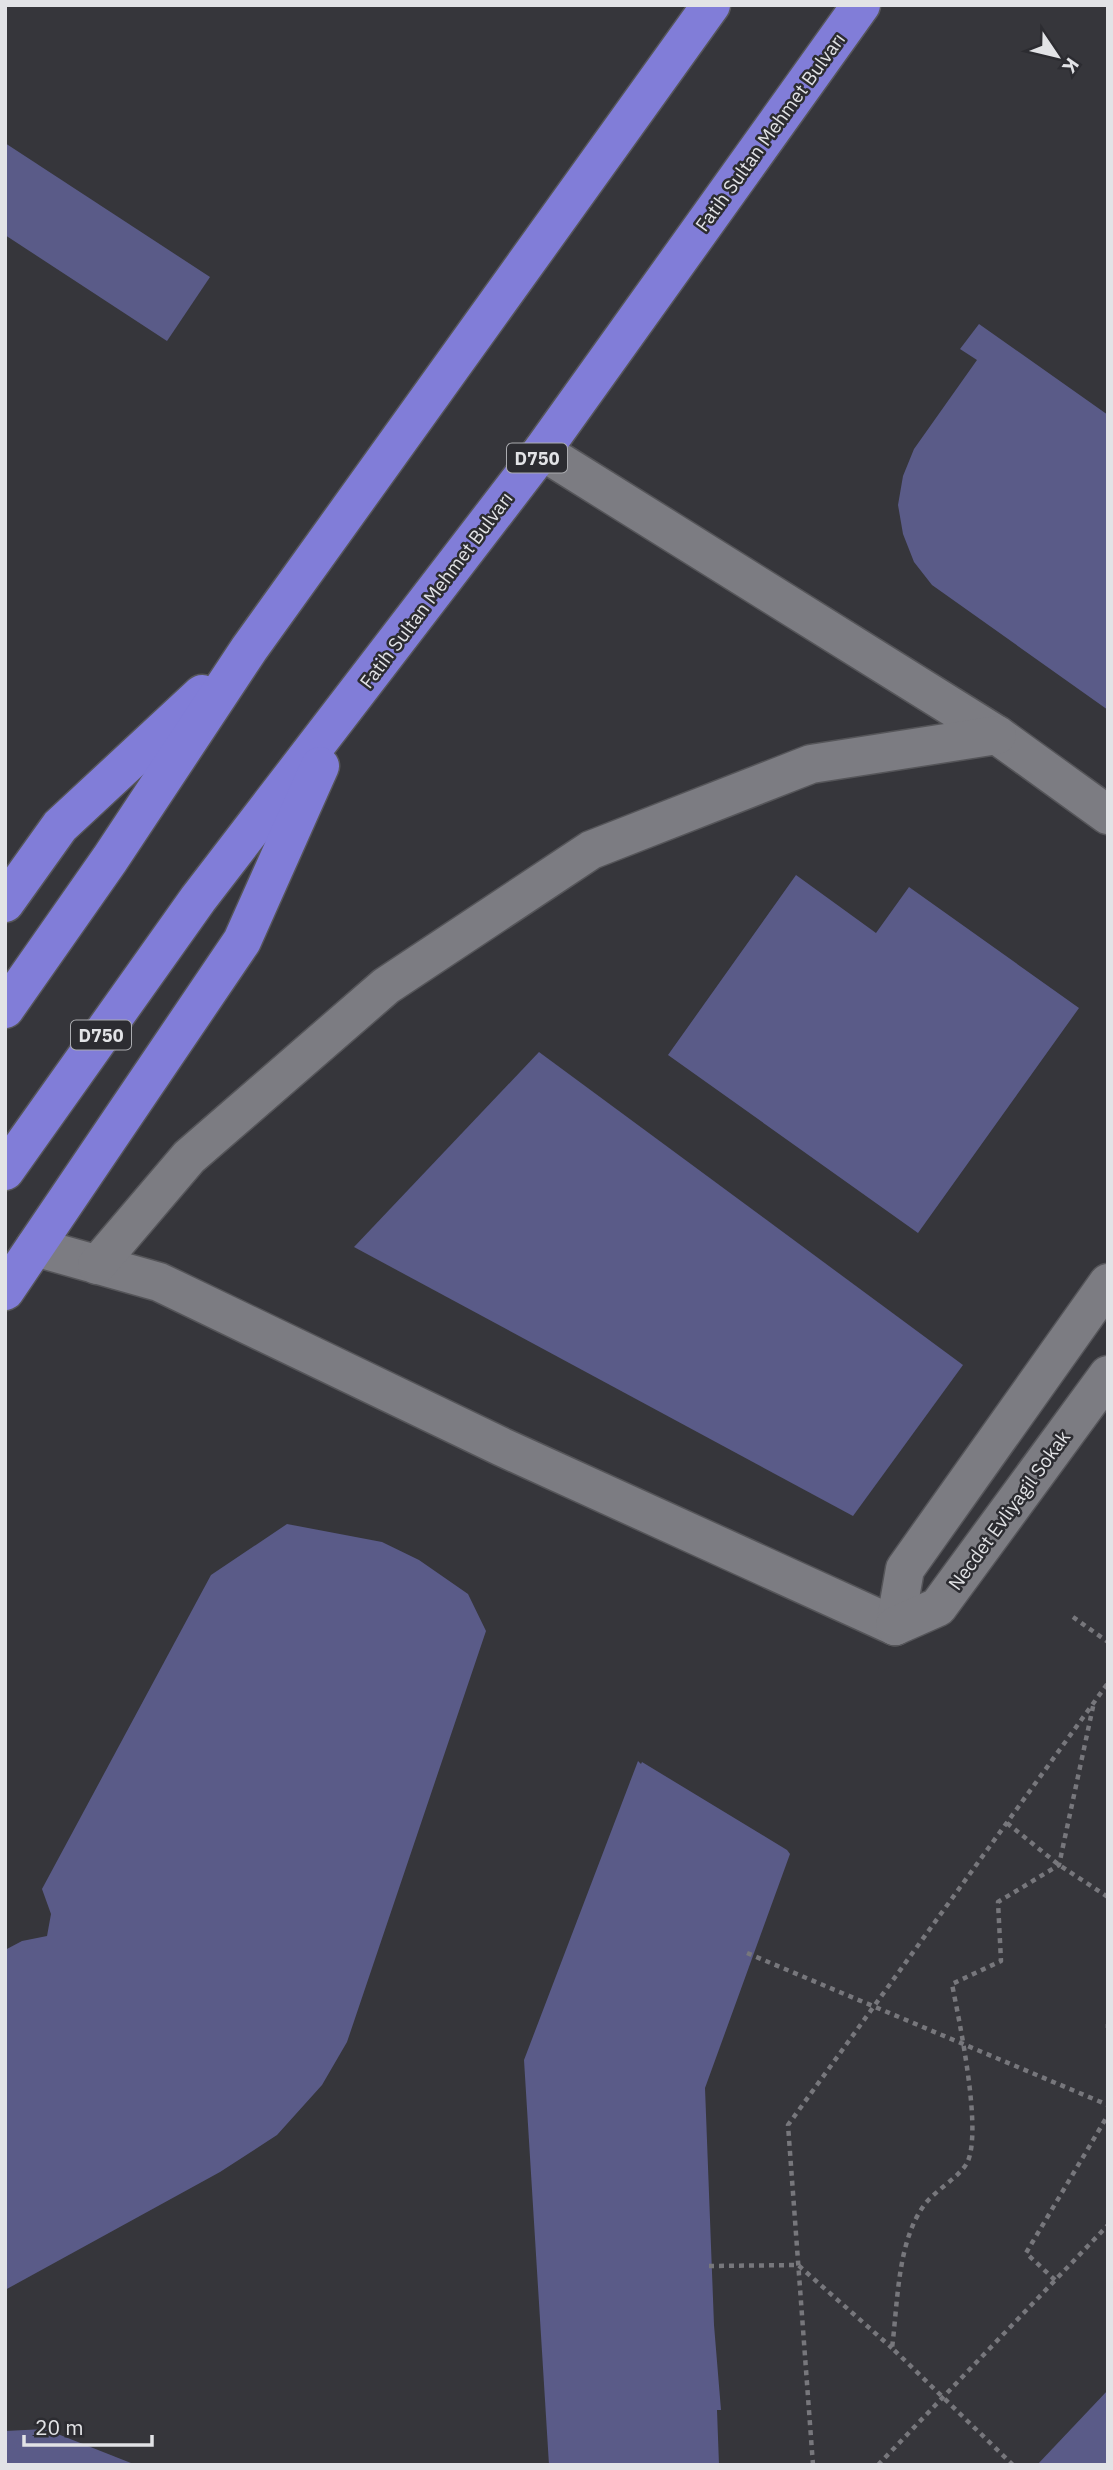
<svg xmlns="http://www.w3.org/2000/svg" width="1113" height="2470" font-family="'IBM Plex Sans',sans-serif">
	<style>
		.building { fill: #5a5b88 }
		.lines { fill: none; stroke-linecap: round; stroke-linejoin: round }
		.tertiary-casing { stroke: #555559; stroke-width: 41 }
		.trunk-casing { stroke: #555559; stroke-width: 41 }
		.path { stroke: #77777c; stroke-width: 4.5; stroke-dasharray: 5 5; stroke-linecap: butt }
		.tertiary { stroke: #7c7c82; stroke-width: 38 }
		.trunk { stroke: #817dd8; stroke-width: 38 }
		.labels { text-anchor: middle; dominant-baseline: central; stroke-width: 5; stroke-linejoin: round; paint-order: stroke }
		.shield { fill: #2c2c31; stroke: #abacb0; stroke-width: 2 }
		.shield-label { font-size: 18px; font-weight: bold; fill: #e2e3e6 }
		.street-label { font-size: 19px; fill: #e2e3e6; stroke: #2c2c31 }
	</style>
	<rect width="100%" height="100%" fill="#36363b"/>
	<g class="building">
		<path d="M5 143 210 277 167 341 5 235Z"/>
		<path d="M979 324 1108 415V710L932 585 914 562 903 534 898 505 903 476 914 449 977 360 960 349Z"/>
		<path d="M796 875 876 933 909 887 1079 1008 918 1233 668 1055Z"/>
		<path d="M539 1052 963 1365 853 1516 354 1247Z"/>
		<path d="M287 1524 382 1542 419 1560 468 1594 486 1631 347 2042 322 2085 277 2135 220 2172 5 2290V1950L22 1941 47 1936 51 1914 42 1889 211 1575Z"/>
		<path d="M638 1761 641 1764 642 1762 787 1850 790 1854 705 2088 714 2325 721 2410H717L719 2465H549L524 2060Z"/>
		<path d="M1108 2390V2465H1037Z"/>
		<path d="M45 2429 136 2465H5V2431Z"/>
	</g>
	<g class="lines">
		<defs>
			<g id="tertiary">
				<path d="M542 451 997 735 1108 815"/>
				<path d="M35 1247 159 1282 502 1447 895 1626"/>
				<path d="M97 1265 189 1157 386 986 591 850 811 764 997 735"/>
				<path d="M895 1626 905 1569 1108 1283"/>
				<path d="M895 1626 938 1607 1108 1375"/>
			</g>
			<g id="trunk">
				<path d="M5 903 60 826 202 694"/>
				<path d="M5 1009 110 859 249 649 711 5"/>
				<path d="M5 1171 198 899 542 451 861 5"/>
				<path d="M5 1291 242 941 320 766"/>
			</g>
		</defs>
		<use href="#tertiary" class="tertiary-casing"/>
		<use href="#trunk" class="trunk-casing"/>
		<g class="path">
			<path d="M1073 1617 1108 1642"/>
			<path d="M1007 1823 1059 1865 1108 1897"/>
			<path d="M747 1953 1108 2105"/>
			<path d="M1108 2024V2028"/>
			<path d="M709 2266 798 2265 892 2348"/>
			<path d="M1055 2280 1026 2253 1108 2115"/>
			<path d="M813 2465 788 2125 1108 1683"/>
			<path d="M878 2465 1108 2225"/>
			<path d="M1013 2465 892 2348C898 2302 897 2241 925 2204 936 2190 959 2177 967 2163 983 2132 959 2020 952 1984L1001 1961 998 1902 1059 1865 1094 1702"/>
		</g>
		<use href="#tertiary" class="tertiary"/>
		<use href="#trunk" class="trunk"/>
	</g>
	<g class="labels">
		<g class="shield">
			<rect x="507" y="443.5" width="60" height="29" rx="5"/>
			<rect x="71" y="1020.5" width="60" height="29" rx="5"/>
		</g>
		<g class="shield-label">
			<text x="537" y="458">D750</text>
			<text x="101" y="1035">D750</text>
		</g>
		<g class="street-label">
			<text transform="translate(770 132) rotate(-54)">Fatih Sultan Mehmet Bulvarı</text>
			<text transform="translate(436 590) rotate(-53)">Fatih Sultan Mehmet Bulvarı</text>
			<text transform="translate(1009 1510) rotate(-54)">Necdet Evliyagil Sokak</text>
		</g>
	</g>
	<rect width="1113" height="2470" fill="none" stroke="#e2e3e6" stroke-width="14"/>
	<g transform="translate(1057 56) rotate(125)" stroke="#2c2c31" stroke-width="5" paint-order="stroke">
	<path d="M0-5L12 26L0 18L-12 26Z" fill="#e2e3e6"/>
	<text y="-10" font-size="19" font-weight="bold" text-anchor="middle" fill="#e2e3e6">K</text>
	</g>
	<path d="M24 2435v10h128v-10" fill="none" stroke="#e2e3e6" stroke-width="3.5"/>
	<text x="35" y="2435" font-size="21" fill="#e2e3e6" stroke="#2c2c31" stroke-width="5" paint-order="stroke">20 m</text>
</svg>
